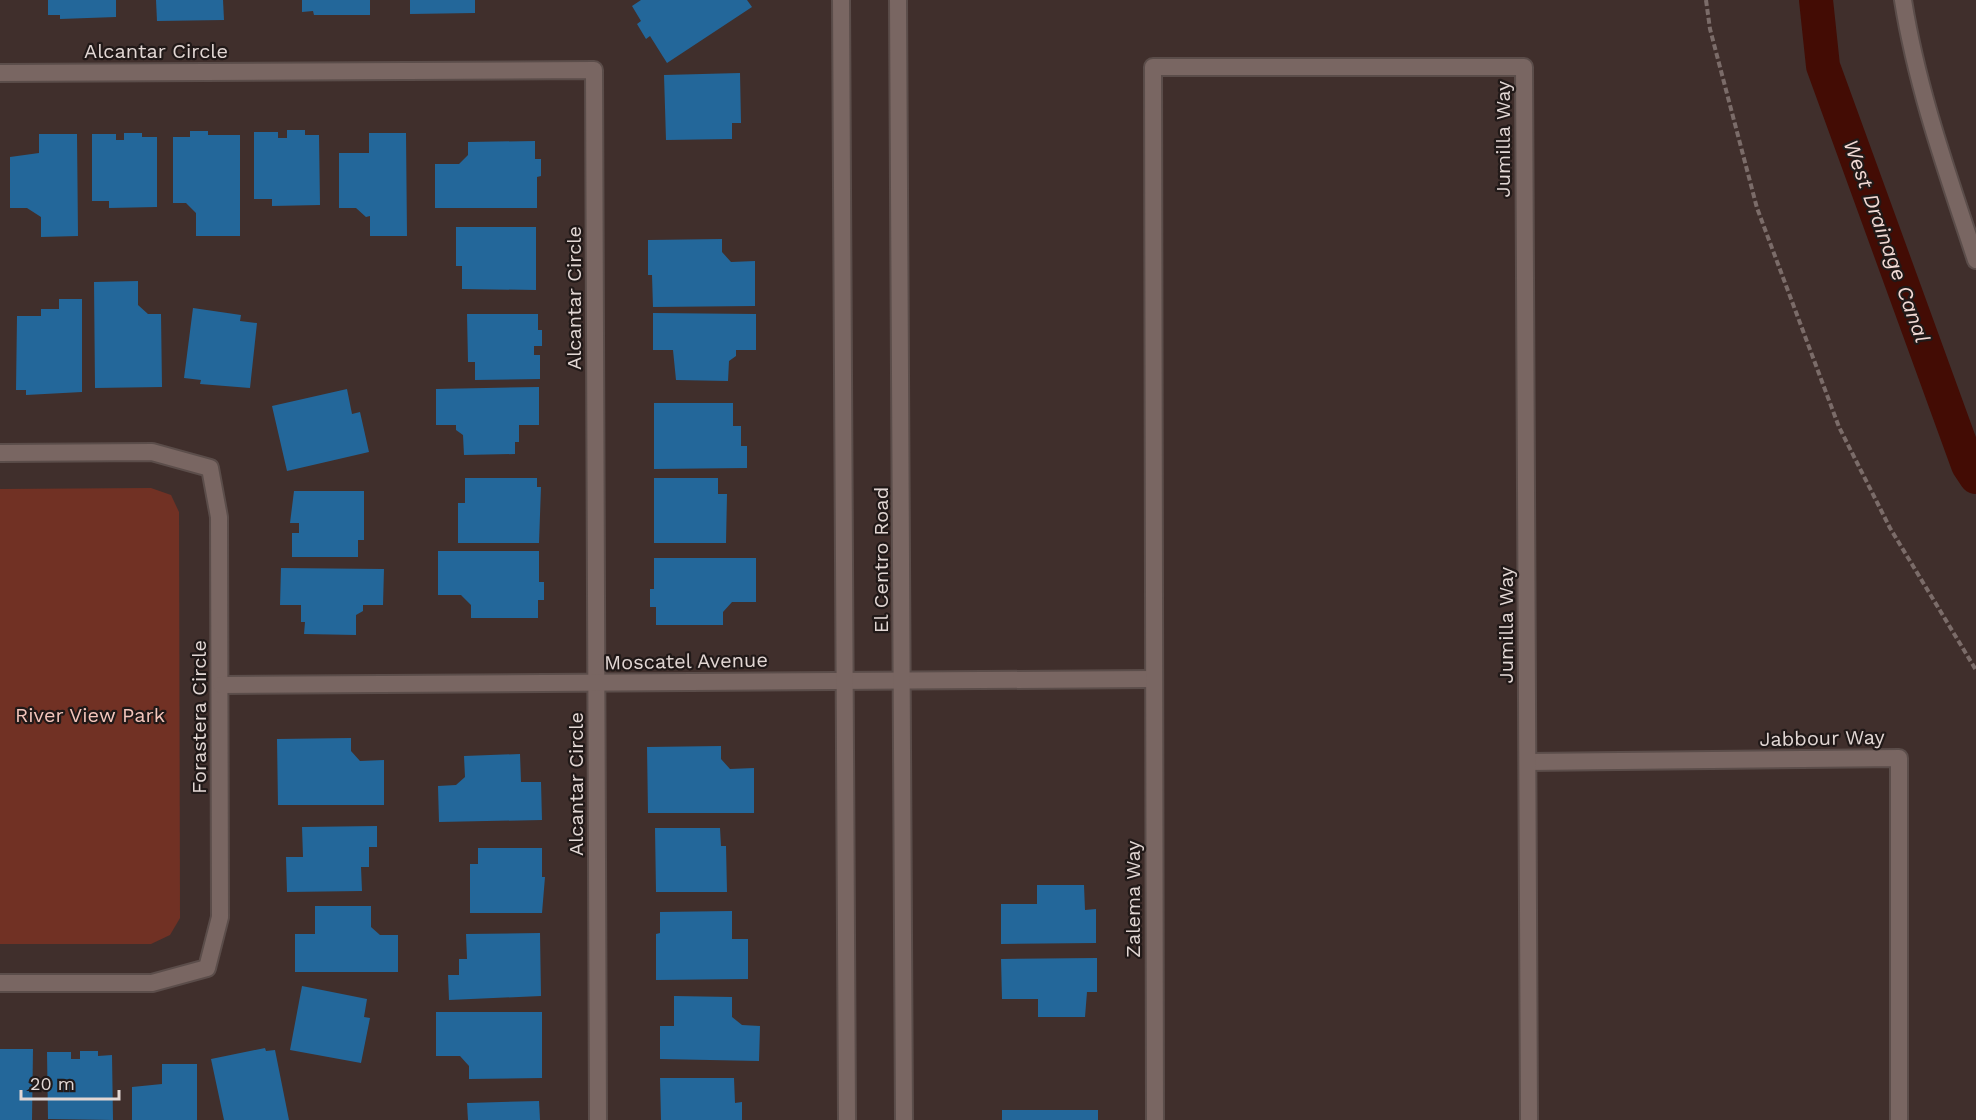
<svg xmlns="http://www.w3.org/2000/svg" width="1976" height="1120" font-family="'Work Sans',sans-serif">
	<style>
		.green { fill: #713124 }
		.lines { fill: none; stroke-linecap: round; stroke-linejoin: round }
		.canal { stroke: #430c04; stroke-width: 34 }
		.building { fill: #23679a }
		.minor-casing { stroke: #5b4d4a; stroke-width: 20 }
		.secondary-casing { stroke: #5b4d4a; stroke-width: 20 }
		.path { stroke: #7b6c69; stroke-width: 4; stroke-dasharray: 6 3; stroke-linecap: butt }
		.minor { stroke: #796662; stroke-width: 16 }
		.secondary { stroke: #796662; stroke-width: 16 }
		.labels { text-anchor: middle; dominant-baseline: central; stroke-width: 4.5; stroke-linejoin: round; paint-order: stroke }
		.street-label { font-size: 20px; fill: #e2d7d4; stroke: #211918 }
		.park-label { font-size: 20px; fill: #f4c6bc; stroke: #211918 }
		.water-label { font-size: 21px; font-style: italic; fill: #f2dad5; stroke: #211918 }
	</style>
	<rect width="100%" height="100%" fill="#402f2c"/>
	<path class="green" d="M151 488 171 495 179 512 180 918 170 935 151 944H0V489Z"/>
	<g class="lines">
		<path class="canal" d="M1816 0 1823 66 1968 465 1976 477"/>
	</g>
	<g class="building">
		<path d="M48 0H116V17L60 19V15H48Z"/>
		<path d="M156 0H223L224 20 157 21Z"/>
		<path d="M302 0H370V15H314L313 11 302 12Z"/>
		<path d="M410 0H475V13L410 14Z"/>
		<path d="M641 0H747L752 7 667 63 650 36 646 39 637 24 641 21 632 6Z"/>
		<path d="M740 73 741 123H732V139L666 140 664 75Z"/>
		<path d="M287 130H305V135H319L320 205 272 206V199H254V132H278V138H287Z"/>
		<path d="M190 131H208V135H240V236H196V213L186 203H173V137H190Z"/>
		<path d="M124 133H142V137H157V207L109 208V201H92V134H116V140H124Z"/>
		<path d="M369 133H406L407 236H370V216L366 217 356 208H339V153H369Z"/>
		<path d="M39 134H77L78 236 41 237V217L27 208H10V157L39 153Z"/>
		<path d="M535 141V159H541V176L537 177V208H435V164H459L468 155V142Z"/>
		<path d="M456 227H536V290L462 289V266H456Z"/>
		<path d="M722 239V252L731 262 755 261V306L653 307 652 275H648V240Z"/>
		<path d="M138 281V305L148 314H161L162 387 95 388 94 282Z"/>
		<path d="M59 299H82V392L26 395V390H16L17 316H41V309H59Z"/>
		<path d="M193 308 241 315 240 321 257 323 250 388 200 384 201 380 184 378Z"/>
		<path d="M653 313 756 314V350H736V356L729 361 728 381 676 380 673 350H653Z"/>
		<path d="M467 314H538V330H542V346H534V355H540V379L475 380V362H468Z"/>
		<path d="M539 387V425H519V442H515V454L464 455 463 435 456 430V425H436V389Z"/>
		<path d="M347 389 352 414 360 412 369 452 287 471 272 406Z"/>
		<path d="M654 403H733V426H741V446H747V468L654 469Z"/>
		<path d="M465 478H537V487H541L539 543H458V503H465Z"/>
		<path d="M654 478H718V494H727L726 543H654Z"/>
		<path d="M294 491H364V540H358V557H292V533H299V523H290Z"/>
		<path d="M438 551H539V582H544V600H538V618H471V605L461 595H438Z"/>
		<path d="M654 558H756V602H732L723 612V625H656V607H650V589H654Z"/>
		<path d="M281 568 384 569 383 605H363V611L356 615V635L304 634 305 622H301V605H280Z"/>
		<path d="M351 738V751L360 761 384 760V805H278L277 739Z"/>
		<path d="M721 746V759L730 769 754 768V813H648L647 747Z"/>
		<path d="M520 754 521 782H541L542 820 439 822 438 786 456 785 465 777 464 756Z"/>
		<path d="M377 826V847H369V867H361L362 891 287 892 286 857H303L302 827Z"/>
		<path d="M655 828H720L721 846H726L727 892H656Z"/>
		<path d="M478 848H542V877H545L542 913H470V864H478Z"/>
		<path d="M1037 885H1084L1085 910 1096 909V943L1001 944V904H1037Z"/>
		<path d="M315 906H371V927L380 935H398V972H295V934H315Z"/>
		<path d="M732 911V939H748V979L656 980V934L660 933V912Z"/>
		<path d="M540 933 541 996 449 1000 448 975H459V959H467L466 934Z"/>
		<path d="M1097 958V992H1087L1085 1017H1038V999H1002L1001 959Z"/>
		<path d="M302 986 367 999 364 1017 370 1018 361 1063 290 1050Z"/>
		<path d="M674 996 732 997V1017L742 1025 760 1026 759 1061 660 1059V1026H674Z"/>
		<path d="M436 1012H542V1078L469 1079V1066L460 1056H436Z"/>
		<path d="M265 1048 266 1051 275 1050 289 1120H224L211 1059Z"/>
		<path d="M0 1049H33L32 1120H0Z"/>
		<path d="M80 1051H98V1056L112 1055 113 1120 48 1119 47 1052H71V1059H80Z"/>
		<path d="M162 1064H197V1120H132V1087L162 1084Z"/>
		<path d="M660 1078H734L735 1103 742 1102V1120H661Z"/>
		<path d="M539 1101 540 1120H468L467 1103Z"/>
		<rect x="1002" y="1110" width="96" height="10"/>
	</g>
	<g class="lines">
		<defs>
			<g id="minor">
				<path d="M1903 0C1917 89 1948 175 1976 260"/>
				<path d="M0 73 594 70 598 1120"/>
				<path d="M0 453 152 452 210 468 219 517 220 917 207 968 152 983H0"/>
				<path d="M221 685 1152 679"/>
				<path d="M1528 762 1899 758V1120"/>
				<path d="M1155 1120 1153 67H1524L1529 1120"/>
			</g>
			<g id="secondary">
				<path d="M841 0 847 1120"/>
				<path d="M898 0 904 1120"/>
			</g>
		</defs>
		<use href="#minor" class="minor-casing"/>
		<use href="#secondary" class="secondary-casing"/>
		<path class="path" d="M1706 0 1710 29 1757 208 1839 427 1890 528 1976 670"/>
		<use href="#minor" class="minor"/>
		<use href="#secondary" class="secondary"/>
	</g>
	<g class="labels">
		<g class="street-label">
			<text x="156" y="51">Alcantar Circle</text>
			<text transform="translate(1503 139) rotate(-90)">Jumilla Way</text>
			<text transform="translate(574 298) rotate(-90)">Alcantar Circle</text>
			<text transform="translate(881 560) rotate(-90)">El Centro Road</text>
			<text transform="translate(1506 625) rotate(-90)">Jumilla Way</text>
			<text transform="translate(686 661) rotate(-1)">Moscatel Avenue</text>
			<text transform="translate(199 717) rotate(-90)">Forastera Circle</text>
			<text transform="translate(1822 738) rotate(-1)">Jabbour Way</text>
			<text transform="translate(576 784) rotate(-90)">Alcantar Circle</text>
			<text transform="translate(1133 899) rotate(-90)">Zalema Way</text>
		</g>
		<g class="park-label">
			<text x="90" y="715">River View Park</text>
		</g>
		<g class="water-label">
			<text transform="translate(1887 241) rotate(70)">West Drainage Canal</text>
		</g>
	</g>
	<path d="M21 1090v9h98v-9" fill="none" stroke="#e2d7d4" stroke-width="3"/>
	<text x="30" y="1090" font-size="18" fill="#e2d7d4" stroke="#211918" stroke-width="4.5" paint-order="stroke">20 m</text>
</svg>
